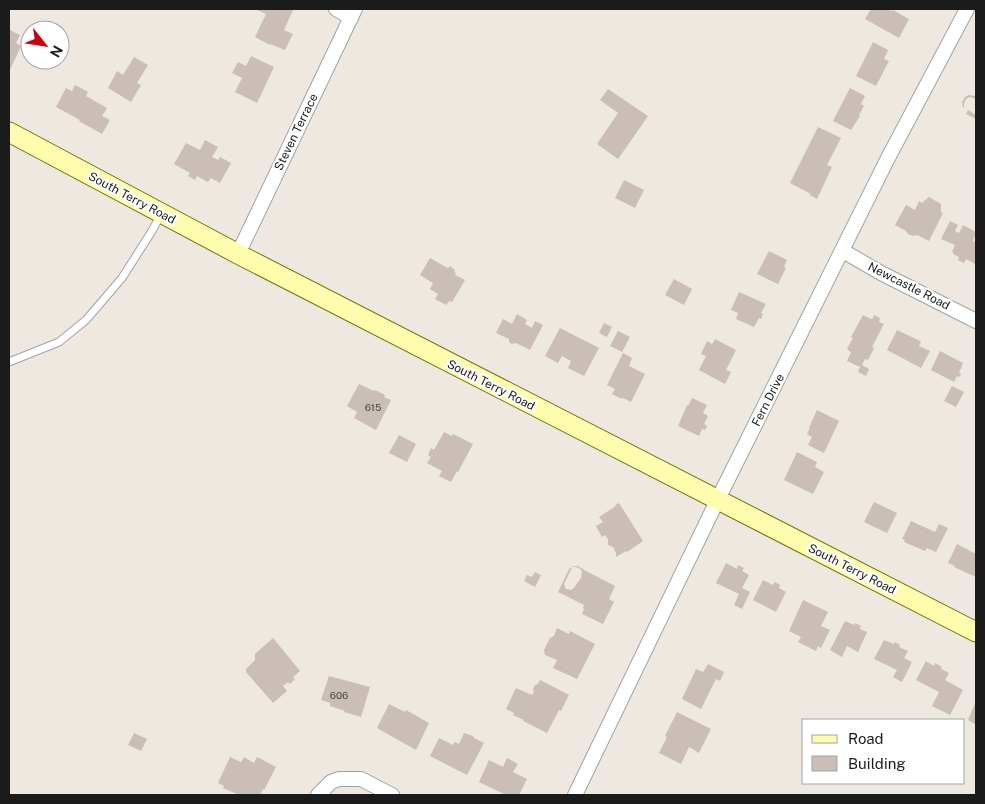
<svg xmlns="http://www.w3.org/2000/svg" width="985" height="804" font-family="'Public Sans',sans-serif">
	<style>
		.building { fill: #cabeb6 }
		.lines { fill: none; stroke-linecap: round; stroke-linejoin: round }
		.lane-casing { stroke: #a2a2a2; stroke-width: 9 }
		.street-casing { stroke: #a2a2a2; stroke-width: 16 }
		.secondary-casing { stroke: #6f7500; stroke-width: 21 }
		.lane { stroke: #fff; stroke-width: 7 }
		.street { stroke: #fff; stroke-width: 14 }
		.secondary { stroke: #fefdae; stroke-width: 19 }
		.labels { text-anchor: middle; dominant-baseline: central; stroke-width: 4.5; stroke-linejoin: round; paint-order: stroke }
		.number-label { font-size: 10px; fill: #474442 }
		.street-label { font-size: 12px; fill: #1b1b1b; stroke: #fff }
	</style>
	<rect width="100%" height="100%" fill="#eee8e0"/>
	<g class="building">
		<path d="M255 9H291L293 10 284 30 293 34 285 50 270 44V45L255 37 266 14Z"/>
		<path d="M871 9H887L892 11 893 10 909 19 899 38 865 19Z"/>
		<path d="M10 30 20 35 16 43 21 46 9 72V33Z"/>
		<path d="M873 42 888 50 884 59 889 61 876 86 856 76Z"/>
		<path d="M251 56 274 67 257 103 235 92 242 78 232 73 238 62 246 66Z"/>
		<path d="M134 57 148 65 137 83 141 85 131 102 108 88 117 71 123 75Z"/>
		<path d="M75 85 88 92 86 96 107 108 102 116 110 120 102 134 79 121 80 120 56 107 66 88 72 91Z"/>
		<path d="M850 88 865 96 861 104 864 106 859 115 860 116 851 130 833 121Z"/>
		<path d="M608 89 648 116 618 159 597 144 618 113 600 100Z"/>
		<path d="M969 95 976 96V99L970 97 966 99 964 103V107L963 108 962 102 965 97Z"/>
		<path d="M968 110 976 115V119L966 114Z"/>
		<path d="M818 127 841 138 827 165 832 167 817 199 810 195 811 194 790 183Z"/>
		<path d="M205 140 218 147 212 157 218 160 220 157 231 163 220 183 211 178 208 182 197 176 195 180 188 176 190 173 174 164 186 143 200 150Z"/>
		<path d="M624 180 644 190 635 208 615 198Z"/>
		<path d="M929 197 941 204V212L943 213 929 241 917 235 913 236 908 234 906 231 895 225 906 205 915 210 919 201 922 203Z"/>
		<path d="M950 221 958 225 955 231 959 233 963 225 976 232 973 241 976 243V262L975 264 966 259 964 263 958 260 959 257 953 254 954 253 952 252 955 245 941 239Z"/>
		<path d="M769 251 787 260 784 267 786 268 778 284 757 274Z"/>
		<path d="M430 258 444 266 448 268 450 266 455 270 454 272 456 273 455 275 465 280 452 302 449 301 446 305 435 299 438 294 430 289 433 283 420 275Z"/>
		<path d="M674 279 692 289 684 305 665 295Z"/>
		<path d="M739 292 766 304 761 313 763 314 761 319 759 318 754 327 736 319 738 313 731 310Z"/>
		<path d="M517 314 527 320 525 324 532 328 535 321 543 325 530 350 516 343 512 344 509 342V339L496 333 503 319 512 324Z"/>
		<path d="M863 315 871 319 873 318 874 315 880 318 879 322 884 324 872 347 874 348 868 360 865 359 862 365 869 369 866 376 858 372 860 367 847 361 851 352 847 349 853 338 851 337Z"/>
		<path d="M604 323 612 327 607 337 599 333Z"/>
		<path d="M560 328 599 348 584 376 568 368 571 361 562 356 558 363 545 356Z"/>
		<path d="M897 330 918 340 921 342 919 346 930 351 921 368 887 350Z"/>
		<path d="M618 331 630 337 622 352 610 346Z"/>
		<path d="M715 339 736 350 726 370 731 372 725 384 699 370 706 356 701 354 707 341 712 344Z"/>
		<path d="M940 351 963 363 959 373 961 374 959 377 957 376 954 382 931 370Z"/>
		<path d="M623 353 632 358 629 366 645 374 631 402 623 398 622 399 612 394 615 389 607 385Z"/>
		<path d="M359 384 374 391 375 390 385 395 384 397 391 400 376 430 354 418 357 412 347 406Z"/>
		<path d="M952 386 964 392 956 407 944 401Z"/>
		<path d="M692 398 707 405 703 413 708 416 704 424 707 426 705 430 702 429 699 436 678 426 687 405 688 406Z"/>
		<path d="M817 410 839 421 824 453 808 445 812 437 807 434 810 428H809Z"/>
		<path d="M444 432 452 436 453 434 473 444 458 472 457 471 451 482 439 476 442 471 427 463 431 457 428 455 431 448 434 450Z"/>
		<path d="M399 435 416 444 407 462 389 453Z"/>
		<path d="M797 452 817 462 815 467 824 472 813 494 784 480Z"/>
		<path d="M874 502 897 513 887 533 864 522Z"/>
		<path d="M619 503 643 541 627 552 626 551 616 557V553L613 547 608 545V539L605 535 602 537 596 526 603 522 599 517 616 506 615 505Z"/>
		<path d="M911 521 935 532 939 524 948 528 936 552 927 548 925 551 904 542 905 540 902 539Z"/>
		<path d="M957 544 976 554V577L954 567 955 566 948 563Z"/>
		<path d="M726 563 737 569 738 565 744 568 742 571 749 575 742 588 750 592 742 609 734 605 739 594 716 583Z"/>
		<path d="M572 566H578L586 571 615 586 609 599 614 602 603 624 582 614 584 609 583 608 584 605 558 592 569 569 572 567 564 584 566 589 571 590 574 588 581 578 582 571 579 568Z"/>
		<path d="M535 572 541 575 535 587 524 581 527 575 532 577Z"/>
		<path d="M763 580 773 585 775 582 780 585 779 588 786 592 776 612 753 600Z"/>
		<path d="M803 600 828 612 821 626 830 630 821 648 818 646 816 651 798 642 801 637 789 631Z"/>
		<path d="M845 621 854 625 855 623 861 626 860 629 867 632 858 652 847 646 842 657 830 650Z"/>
		<path d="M557 628 569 634 570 631 595 644 577 679 553 668 557 660 545 655 544 650 550 638 554 636Z"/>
		<path d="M273 638 300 671 293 677 295 679 290 684 288 682 283 686 287 691 273 703 246 672V669L255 660V654Z"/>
		<path d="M884 640 894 644 895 642 900 645 899 647 908 651 904 658 912 662 902 682 893 677 897 670 874 659Z"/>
		<path d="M926 661 934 666 935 663 942 667 941 669 949 673 945 680 963 690 950 715 932 706 939 692 916 680Z"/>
		<path d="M708 664 724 672 720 681 716 679 701 709 682 699 696 669 703 672Z"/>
		<path d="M329 676 370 687 361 717 344 712 345 711 330 706V703L321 700Z"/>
		<path d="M540 680 569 695 561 711 559 710 547 733 523 721 524 720 513 715 514 713 506 709 516 688 532 695 534 692 533 689 535 685 538 684Z"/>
		<path d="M976 701V725L968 720Z"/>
		<path d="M389 704 405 712 406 710 429 723 416 750 377 728Z"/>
		<path d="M677 712 711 729 699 753 689 747 681 764 659 753 667 737 665 736Z"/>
		<path d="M134 733 147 739 141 751 128 745Z"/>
		<path d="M464 733 473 736 474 738 484 743 467 775 430 756 439 738 453 745 455 742 459 744Z"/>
		<path d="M230 757 241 762 244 757 254 763 257 757 276 767 264 790 263 789 260 795H239L223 788 224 786 218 783Z"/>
		<path d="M507 758 518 764 513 772 527 779 519 795H506L479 782 489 760 503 767Z"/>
	</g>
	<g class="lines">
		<defs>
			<path id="lane" d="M9 362 59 342 86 320 122 278 152 231 161 214"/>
			<g id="street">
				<path d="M336 9 351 18"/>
				<path d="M843 251 881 273 976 321"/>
				<path d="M238 254 355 9"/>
				<path d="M318 795 331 782 339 779H361L392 795"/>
				<path d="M575 795 717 501 888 158 967 9"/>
			</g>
			<path id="secondary" d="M9 132 238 254 976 632"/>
		</defs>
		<use href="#lane" class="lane-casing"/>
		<use href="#street" class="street-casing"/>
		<use href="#secondary" class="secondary-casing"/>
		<use href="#lane" class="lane"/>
		<use href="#street" class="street"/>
		<use href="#secondary" class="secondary"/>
	</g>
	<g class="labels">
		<g class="number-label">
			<text x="373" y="407">615</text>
			<text x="339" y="695">606</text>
		</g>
		<g class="street-label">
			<text transform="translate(296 132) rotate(-64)">Steven Terrace</text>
			<text transform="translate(132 198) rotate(28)">South Terry Road</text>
			<text transform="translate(909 286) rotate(27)">Newcastle Road</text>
			<text transform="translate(491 385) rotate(27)">South Terry Road</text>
			<text transform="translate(768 400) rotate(-63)">Fern Drive</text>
			<text transform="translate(852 569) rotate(27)">South Terry Road</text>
		</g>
	</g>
	<rect width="985" height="804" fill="none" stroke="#1b1b1b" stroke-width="20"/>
	<rect x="802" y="719" width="162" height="65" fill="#ffffff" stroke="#a4a4a4"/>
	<rect x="812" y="735" width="25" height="8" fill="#fefdae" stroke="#a4a4a4"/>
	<text x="848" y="744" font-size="15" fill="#1b1b1b">Road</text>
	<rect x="812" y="756" width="25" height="15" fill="#cabeb6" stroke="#a4a4a4"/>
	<text x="848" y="769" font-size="15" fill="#1b1b1b">Building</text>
	<g transform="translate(45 45) rotate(120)"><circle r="24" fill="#ffffff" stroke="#a4a4a4"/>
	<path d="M0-4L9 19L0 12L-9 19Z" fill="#c7000c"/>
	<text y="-8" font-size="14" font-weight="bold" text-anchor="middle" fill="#1b1b1b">N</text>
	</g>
</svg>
